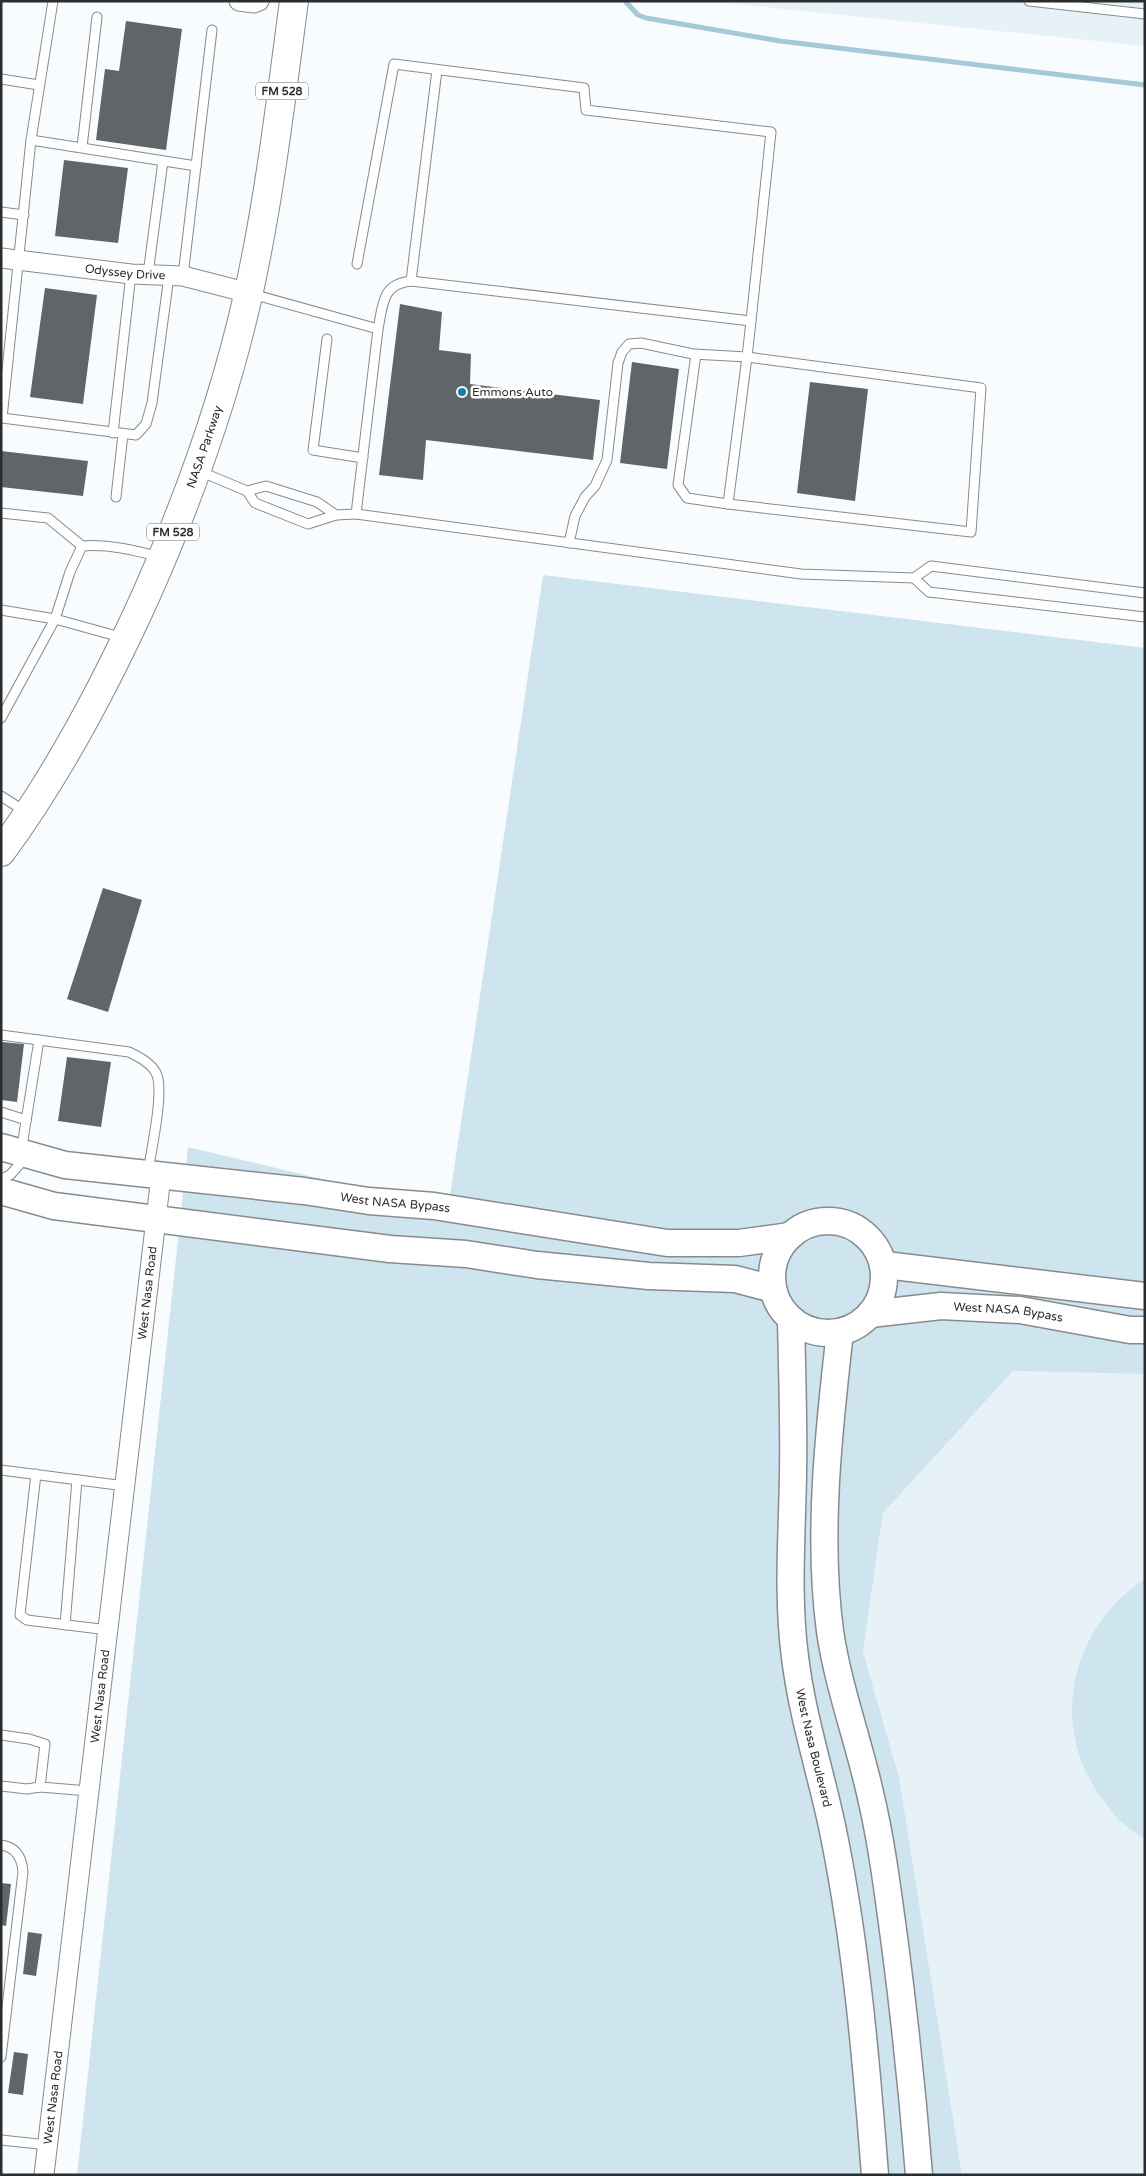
<svg xmlns="http://www.w3.org/2000/svg" width="1146" height="2176" font-family="'Varela Round',sans-serif">
	<style>
		.built { fill: #e6f2f8 }
		.green { fill: #cee4ef }
		.lines { fill: none; stroke-linecap: round; stroke-linejoin: round }
		.stream { stroke: #a6c9da; stroke-width: 5 }
		.building { fill: #616567 }
		.lane-casing { stroke: #878b8d; stroke-width: 11 }
		.street-casing { stroke: #878b8d; stroke-width: 21 }
		.secondary-casing { stroke: #878b8d; stroke-width: 29 }
		.primary-casing { stroke: #878b8d; stroke-width: 30 }
		.lane { stroke: #fff; stroke-width: 9 }
		.street { stroke: #fff; stroke-width: 19 }
		.secondary { stroke: #fff; stroke-width: 26 }
		.primary { stroke: #fff; stroke-width: 28 }
		.poi-dot { fill: #0f80a8; stroke: #fff; stroke-width: 2 }
		.labels { text-anchor: middle; dominant-baseline: central; stroke-width: 5; stroke-linejoin: round; paint-order: stroke }
		.shield { fill: #fff; stroke: #6b6b6c; stroke-width: 1 }
		.shield-label { font-size: 11px; font-weight: bold; fill: #2b2c2d }
		.street-label { font-size: 12px; fill: #2b2c2d; stroke: #fff }
		.poi-label { font-size: 12px; fill: #2b2c2d; stroke: #fff; text-anchor: start }
	</style>
	<rect width="100%" height="100%" fill="#f8fcfe"/>
	<g class="built">
		<path d="M706 1H1145V46Z"/>
		<path d="M1013 1371 1145 1374V2175H962L899 1777 863 1652 883 1513Z"/>
	</g>
	<g class="green">
		<path d="M543 575 1145 648V1374L1013 1371 883 1513 863 1652 899 1777 962 2175H77L188 1147 448 1209Z"/>
		<path d="M1145 1579V1838C1125 1830 1113 1813 1101 1797 1048 1725 1071 1627 1145 1579Z"/>
	</g>
	<g class="lines">
		<path class="stream" d="M625 1 638 15 646 18 780 41 1145 85"/>
	</g>
	<g class="building">
		<path d="M126 21 182 29 166 150 96 140 105 69 119 71Z"/>
		<path d="M64 160 128 168 118 243 55 236Z"/>
		<path d="M45 288 97 295 83 404 30 397Z"/>
		<path d="M400 304 442 312 439 350 471 354 470 384 600 400 593 460 426 440 423 480 379 475Z"/>
		<path d="M632 362 679 369 667 469 620 463Z"/>
		<path d="M810 382 868 389 855 501 797 493Z"/>
		<path d="M1 451 88 461 83 496 1 487Z"/>
		<path d="M103 888 142 900 108 1012 67 999Z"/>
		<path d="M1 1042 24 1044 17 1102 1 1100Z"/>
		<path d="M67 1057 111 1062 101 1127 58 1121Z"/>
		<path d="M1 1883 11 1884 6 1926 1 1925Z"/>
		<path d="M28 1932 42 1934 36 1976 23 1974Z"/>
		<path d="M14 2052 28 2054 23 2095 8 2093Z"/>
	</g>
	<g class="lines">
		<defs>
			<g id="lane">
				<path d="M53 1 31 140 2 418 136 435 146 424 152 403 169 276"/>
				<path d="M1029 1 1145 14"/>
				<path d="M1 79 39 85"/>
				<path d="M31 140 196 166 183 276"/>
				<path d="M82 147 97 17"/>
				<path d="M196 166 212 30"/>
				<path d="M1 212 24 215"/>
				<path d="M357 264 394 64 584 88 586 110 771 132 751 321"/>
				<path d="M148 274 163 161"/>
				<path d="M411 281 437 70"/>
				<path d="M252 294 378 329C383 304 382 284 411 281L751 321 747 357 981 388 971 532 728 504 747 357 693 354 641 343 629 344 622 352 618 363 607 460 595 486 585 497 575 516 569 543"/>
				<path d="M378 329 356 514 801 574 914 578 931 566 1145 593"/>
				<path d="M327 339 313 450 363 458"/>
				<path d="M696 354 678 485 687 498 728 504"/>
				<path d="M113 433 131 274"/>
				<path d="M199 471 247 491 255 503 308 524 336 515 356 514"/>
				<path d="M247 491 266 486 317 502 336 515"/>
				<path d="M116 497 123 434"/>
				<path d="M1 513 48 518 82 546C109 544 134 550 160 557"/>
				<path d="M914 578 929 592 1145 617"/>
				<path d="M1 610 55 619 124 638"/>
				<path d="M1 718 55 619 70 572 82 546"/>
				<path d="M1 796 26 812"/>
				<path d="M1 1035 129 1052C139 1057 151 1063 156 1073 165 1089 151 1151 148 1172"/>
				<path d="M1 1112 26 1120"/>
				<path d="M1 1179 10 1175 19 1165 39 1040"/>
				<path d="M1 1470 125 1486"/>
				<path d="M36 1474 20 1615 27 1620 108 1630"/>
				<path d="M65 1625 77 1480"/>
				<path d="M1 1735 29 1739 45 1744 40 1787 89 1791"/>
				<path d="M1 1786 27 1789 40 1787"/>
				<path d="M1 1845C16 1847 22 1858 23 1872L1 2057"/>
				<path d="M1 2140 48 2145"/>
			</g>
			<g id="street">
				<path d="M239 1 254 3 259 1"/>
				<path id="s1" d="M1 258 131 274 183 276 249 293"/>
				<path id="s2" d="M44 2175 161 1176"/>
			</g>
			<g id="secondary">
				<path id="s3" d="M1 1147 65 1165 304 1191 369 1201 434 1206 667 1243H739L790 1236"/>
				<path d="M1 1191 54 1206 390 1249 466 1254 537 1265 649 1276 735 1279 773 1289"/>
				<circle cx="828" cy="1277" r="56"/>
				<path d="M885 1265 1145 1296"/>
				<path id="s4" d="M870 1314 941 1306 1020 1310 1130 1330H1145"/>
				<path id="s5" d="M791 1319C792 1371 794 1423 793 1475 792 1536 787 1597 795 1657 802 1715 820 1770 832 1826 856 1941 866 2058 875 2175"/>
				<path d="M840 1332C829 1428 817 1535 830 1631 838 1686 858 1739 870 1793 882 1843 888 1894 895 1945 905 2022 913 2098 919 2175"/>
			</g>
			<g id="primary">
				<path id="s6" d="M1 852C60 772 106 684 147 593 190 496 226 395 249 291 270 195 281 98 294 1"/>
			</g>
		</defs>
		<use href="#lane" class="lane-casing"/>
		<use href="#street" class="street-casing"/>
		<use href="#secondary" class="secondary-casing"/>
		<use href="#primary" class="primary-casing"/>
		<use href="#lane" class="lane"/>
		<use href="#street" class="street"/>
		<use href="#secondary" class="secondary"/>
		<use href="#primary" class="primary"/>
	</g>
	<circle class="poi-dot" cx="462" cy="392" r="5"/>
	<g class="labels">
		<g class="shield">
			<rect x="256" y="82.5" width="52" height="17" rx="4"/>
			<rect x="147" y="523.5" width="52" height="17" rx="4"/>
		</g>
		<g class="shield-label">
			<text x="282" y="91">FM 528</text>
			<text x="173" y="532">FM 528</text>
		</g>
		<g class="street-label">
			<text stroke="none"><textPath href="#s1" startOffset="125">Odyssey Drive</textPath></text>
			<text stroke="none"><textPath href="#s6" startOffset="455">NASA Parkway</textPath></text>
			<text stroke="none"><textPath href="#s3" startOffset="399">West NASA Bypass</textPath></text>
			<text stroke="none"><textPath href="#s2" startOffset="888">West Nasa Road</textPath></text>
			<text stroke="none"><textPath href="#s4" startOffset="139">West NASA Bypass</textPath></text>
			<text stroke="none"><textPath href="#s2" startOffset="482">West Nasa Road</textPath></text>
			<text stroke="none"><textPath href="#s5" startOffset="431">West Nasa Boulevard</textPath></text>
			<text stroke="none"><textPath href="#s2" startOffset="78">West Nasa Road</textPath></text>
		</g>
		<g class="poi-label">
			<text x="472" y="392">Emmons Auto</text>
		</g>
	</g>
	<rect width="1146" height="2176" fill="none" stroke="#2b2c2d" stroke-width="5"/>
</svg>
